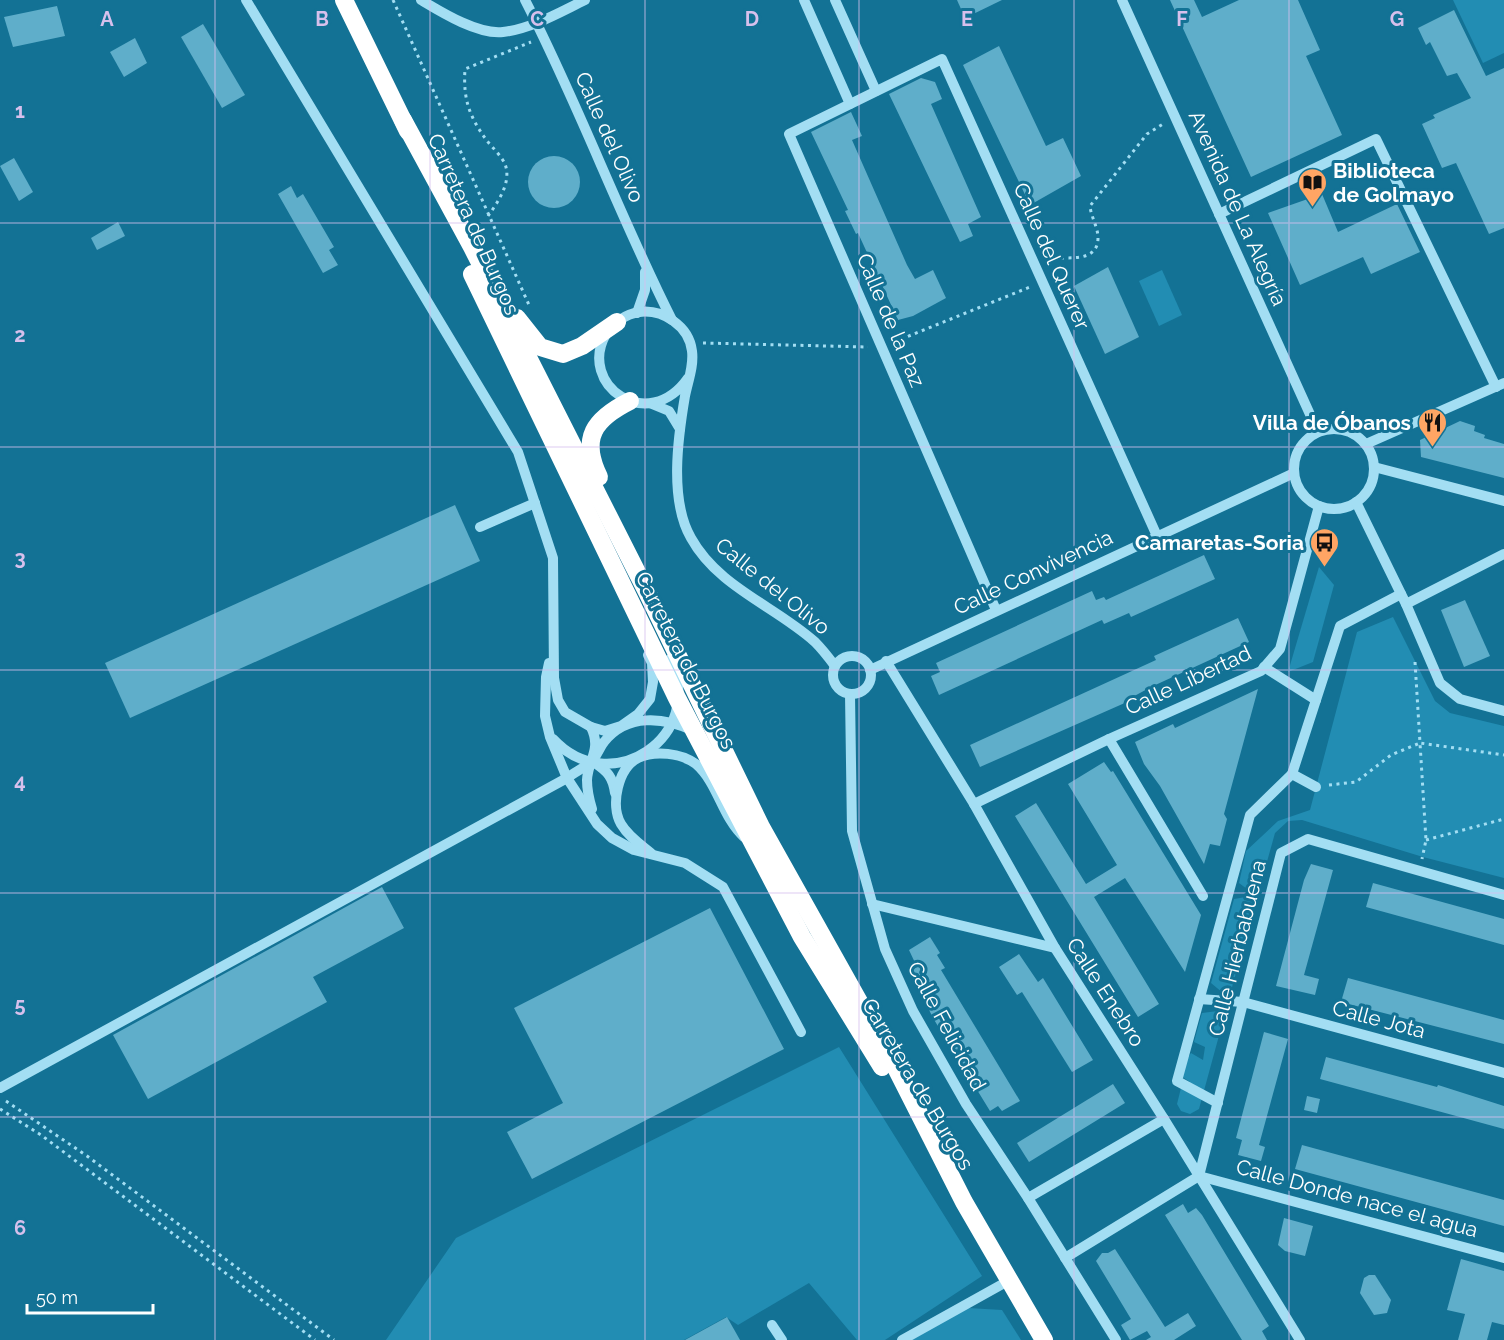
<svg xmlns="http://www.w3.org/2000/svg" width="1504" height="1340" font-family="Raleway,sans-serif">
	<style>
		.green { fill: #228db3 }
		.building { fill: #5faeca }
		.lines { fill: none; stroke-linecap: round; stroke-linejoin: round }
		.path { stroke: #a3def3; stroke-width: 3; stroke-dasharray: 3 4.5; stroke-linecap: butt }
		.minor { stroke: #a3def3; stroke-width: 10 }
		.highway { stroke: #fff; stroke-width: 18 }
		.grid { fill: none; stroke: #d7c0ec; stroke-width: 1.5; stroke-opacity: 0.55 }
		.labels { text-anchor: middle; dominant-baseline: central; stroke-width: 6; stroke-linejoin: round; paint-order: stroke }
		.street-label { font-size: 21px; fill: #fff; stroke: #137295 }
		.poi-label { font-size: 21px; font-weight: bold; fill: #fff; stroke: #137295; text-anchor: end }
		.grid-label { font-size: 20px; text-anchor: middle; font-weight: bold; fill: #d7c0ec; stroke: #137295; stroke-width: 6; stroke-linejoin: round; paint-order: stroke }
	</style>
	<rect width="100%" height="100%" fill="#137295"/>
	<g class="green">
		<path d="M1453 0H1504V53L1483 63Z"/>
		<path d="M1162 270 1182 315 1159 326 1139 281Z"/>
		<path d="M1319 567 1334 585 1313 662 1288 672Z"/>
		<path d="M1393 617 1435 701 1450 713 1504 726V878L1423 857 1302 820 1288 821 1275 833 1229 998 1211 983 1234 899 1246 897 1247 889 1239 883 1246 851 1278 821 1310 810 1357 632Z"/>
		<path d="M1226 1010 1199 1109 1190 1114 1181 1111 1177 1104 1181 1088 1190 1082 1178 1074 1191 1053 1203 1060 1205 1047 1194 1042 1202 1013Z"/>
		<path d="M839 1047 982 1276 885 1340H857L809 1283 738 1325 726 1317 684 1340H386L456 1238Z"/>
		<path d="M968 1308 1002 1310 1021 1340H911Z"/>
	</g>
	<g class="building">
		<path d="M957 0H1002L965 18Z"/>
		<path d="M1170 0H1194L1202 17 1239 0H1298L1320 50 1306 56 1342 135 1251 177Z"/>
		<path d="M57 6 65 36 13 47 4 17Z"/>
		<path d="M1454 10 1486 76 1504 68V228L1489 234 1456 163 1442 168 1422 124 1435 118 1433 115 1471 98 1457 73 1447 76 1430 42 1426 45 1418 28Z"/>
		<path d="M203 24 245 95 222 108 181 37Z"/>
		<path d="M135 38 147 63 124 77 110 52Z"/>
		<path d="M999 46 1046 146 1063 138 1081 176 1030 205 963 65Z"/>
		<path d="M921 78 935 82 942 99 931 104 981 217 968 224 973 236 960 242 889 94Z"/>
		<path d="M851 112 862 136 852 140 907 265 915 279 933 270 946 298 913 316 898 320 858 233 856 234 845 211 848 210 811 132Z"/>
		<circle cx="554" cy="182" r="26"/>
		<path d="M14 158 33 192 19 201 0 166Z"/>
		<path d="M291 186 297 198 303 194 334 247 329 250 338 265 323 273 278 194Z"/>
		<path d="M1322 194 1338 232 1397 204 1420 252 1371 274 1363 257 1300 285 1268 213Z"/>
		<path d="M118 222 125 236 97 250 91 238Z"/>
		<path d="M1108 267 1139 337 1105 354 1074 286Z"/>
		<path d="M1460 421 1475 426 1474 431 1485 435 1484 438 1504 444V478L1421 457 1420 440Z"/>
		<path d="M455 505 480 561 130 718 105 663Z"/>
		<path d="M1204 555 1215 579 1131 617 1129 613 1104 624 1102 620 939 695 931 676 940 672 936 663 1092 591 1096 600 1104 597 1106 600Z"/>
		<path d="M1465 600 1490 656 1464 667 1441 610Z"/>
		<path d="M1238 618 1249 642 1151 687 1127 700V702L980 767 970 745 1156 660 1154 656Z"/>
		<path d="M1258 689 1224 814 1227 819 1220 846 1210 844 1204 864 1160 786 1144 764 1135 742 1173 724 1175 728Z"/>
		<path d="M1104 762 1111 772 1113 771 1201 915 1185 972 1125 878 1094 897 1159 1004 1138 1017 1015 816 1036 803 1086 884 1117 865 1068 784Z"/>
		<path d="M1311 864 1333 870 1304 975 1319 979 1315 995 1276 986 1304 880Z"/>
		<path d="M1373 883 1504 919V945L1366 907Z"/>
		<path d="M382 887 404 928 313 977 327 1002 148 1099 113 1035Z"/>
		<path d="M710 908 784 1049 532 1179 507 1132 563 1103 514 1008Z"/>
		<path d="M930 937 940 953 937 955 945 968 941 970 1020 1101 1002 1111 998 1106 990 1111 933 1018 910 971 917 967 909 950Z"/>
		<path d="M1019 954 1038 982 1043 978 1093 1060 1072 1072 1022 992 1017 995 999 967Z"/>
		<path d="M1348 978 1504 1020V1044L1341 1002Z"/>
		<path d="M1264 1032 1288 1039 1259 1145 1265 1147 1261 1161 1238 1155 1242 1140 1236 1138Z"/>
		<path d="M1326 1057 1437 1087 1438 1085 1504 1106V1129L1320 1079Z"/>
		<path d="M1113 1084 1125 1103 1029 1162 1017 1143Z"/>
		<path d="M1307 1096 1320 1099 1317 1113 1304 1110Z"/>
		<path d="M1302 1145 1504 1200V1226L1295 1169Z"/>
		<path d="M1183 1204 1188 1213 1196 1208 1202 1215 1269 1326 1262 1331 1267 1340H1242L1165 1215Z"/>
		<path d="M1284 1218 1313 1226 1305 1256 1285 1251 1278 1245Z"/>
		<path d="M1115 1249 1165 1327 1188 1313 1196 1326 1174 1340H1146L1151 1337 1147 1331 1130 1340 1121 1325 1131 1319 1096 1261 1102 1253H1108Z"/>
		<path d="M1461 1259 1504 1271V1325L1492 1322 1487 1340H1458L1465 1314 1447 1310Z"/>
		<path d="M1369 1275H1375L1391 1300 1387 1313 1374 1315 1360 1293 1364 1278Z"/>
		<path d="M727 1317 740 1340H685Z"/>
	</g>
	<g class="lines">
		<g class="path">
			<path d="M393 0 529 305"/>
			<path d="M488 216C498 202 512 182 505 164 502 157 493 148 488 142 469 117 463 99 465 69L531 42"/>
			<path d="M1046 258C1062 256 1098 265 1098 238 1098 227 1091 217 1090 206L1147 134 1163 124"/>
			<path d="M894 342 1030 287"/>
			<path d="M703 343 868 347"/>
			<path d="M1415 662 1420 743 1504 755"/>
			<path d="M1329 785 1356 782 1391 755 1420 743 1426 840 1422 859"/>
			<path d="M1426 840 1504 819"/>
			<path d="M6 1101 87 1156 334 1340"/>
			<path d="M0 1109 41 1135 315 1340"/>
		</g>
		<g class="minor">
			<path d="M246 0 518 452 553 558 554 678 558 700 565 712 591 727 605 731 621 726 638 714 650 699 653 682 652 663 648 655"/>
			<path d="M421 0C441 12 478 35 503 32 531 29 560 12 585 0"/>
			<path d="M525 0C579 105 619 215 672 320"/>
			<path d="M804 0 850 104"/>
			<path d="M835 0 876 91"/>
			<path d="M1122 0 1318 432"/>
			<path d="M1219 214 1376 139 1496 387"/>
			<path d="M637 313 645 290V272"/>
			<path d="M688 378C648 435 577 385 606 334 613 323 626 314 639 312 663 309 689 326 692 351 694 366 688 381 685 396 678 437 669 500 691 538 718 587 775 606 815 642 822 649 829 658 835 666"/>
			<path d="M652 404 669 411 680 429"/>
			<circle cx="1334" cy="469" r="40"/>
			<path d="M1366 444 1504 383"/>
			<path d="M1374 467 1504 501"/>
			<path d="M1356 502 1406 604 1440 683 1460 699 1504 711"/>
			<path d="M480 527 535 503"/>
			<path d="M1406 604 1504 554"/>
			<path d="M996 610 789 134 942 59 1157 536"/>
			<circle cx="852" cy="675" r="19"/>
			<path d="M886 661 974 804 1055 948 1164 1119 1300 1340"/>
			<path d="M549 663 546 677 545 716 550 737 567 778 597 824 612 838 634 850 685 863 723 887 801 1032"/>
			<path d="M1264 667 1316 700"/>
			<path d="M870 670 1294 473"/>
			<path d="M850 694 852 831 885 949 913 1011 966 1104 1028 1198 1116 1340"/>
			<path d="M591 727C602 750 588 759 587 780 587 791 589 799 592 809"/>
			<path d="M553 739C610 801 708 736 670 659"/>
			<path d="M1109 739 1203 896"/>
			<path d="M595 763C607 771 613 777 615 793"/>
			<path d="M1292 774 1316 787"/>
			<path d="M974 804 1109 739 1261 671 1280 649 1319 506"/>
			<path d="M651 853C640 844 628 836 621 824 610 805 618 768 638 758 655 750 681 753 696 764 718 783 722 817 744 837"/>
			<path d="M872 904 1055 948"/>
			<path d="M1199 999 1243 1002 1504 1073"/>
			<path d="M0 1088 567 778C575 772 584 768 591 762 597 757 599 748 604 742 627 713 664 717 694 731"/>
			<path d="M1218 1103 1177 1081 1250 815 1292 774 1340 626 1401 594"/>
			<path d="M1199 1176 1281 853 1308 839 1504 895"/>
			<path d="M1199 1176 1504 1258"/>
			<path d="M1028 1198 1164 1119"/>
			<path d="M1065 1258 1199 1176"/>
			<path d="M772 1325 782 1340"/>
			<path d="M902 1340 1008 1281"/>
		</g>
		<g class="highway">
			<path d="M344 0 408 131"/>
			<path d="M403 120 472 247 647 592 761 827 895 1066 964 1202 1044 1340"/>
			<path d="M472 274 677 698 802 937 882 1067"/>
			<path d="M517 318 540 347 563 354 582 346 617 322"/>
			<path d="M599 477C580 438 594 419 630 401"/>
		</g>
	</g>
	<path class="grid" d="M215 0V1340M430 0V1340M645 0V1340M859 0V1340M1074 0V1340M1289 0V1340M0 223H1504M0 447H1504M0 670H1504M0 893H1504M0 1117H1504"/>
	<defs>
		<symbol id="library-pin" viewBox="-11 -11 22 30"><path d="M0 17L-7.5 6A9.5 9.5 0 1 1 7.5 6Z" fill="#ffa564" stroke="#137295"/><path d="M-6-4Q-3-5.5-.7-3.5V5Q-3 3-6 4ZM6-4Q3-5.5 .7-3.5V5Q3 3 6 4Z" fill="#111"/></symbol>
		<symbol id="restaurant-pin" viewBox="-11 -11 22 30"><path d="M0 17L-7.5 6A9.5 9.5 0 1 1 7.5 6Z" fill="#ffa564" stroke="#137295"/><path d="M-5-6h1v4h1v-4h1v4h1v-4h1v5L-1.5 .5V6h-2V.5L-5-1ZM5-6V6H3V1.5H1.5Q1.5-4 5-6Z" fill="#111"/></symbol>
		<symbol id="bus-pin" viewBox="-11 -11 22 30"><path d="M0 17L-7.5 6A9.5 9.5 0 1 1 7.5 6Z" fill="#ffa564" stroke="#137295"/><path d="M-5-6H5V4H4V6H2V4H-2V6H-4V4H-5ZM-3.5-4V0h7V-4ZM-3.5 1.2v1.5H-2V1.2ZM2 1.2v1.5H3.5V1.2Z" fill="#111"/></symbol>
	</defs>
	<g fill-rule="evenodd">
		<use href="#library-pin" x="1296" y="166" width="33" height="45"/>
		<use href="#restaurant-pin" x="1416" y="406" width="33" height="45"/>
		<use href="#bus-pin" x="1308" y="526" width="33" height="45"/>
	</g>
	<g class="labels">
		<g class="street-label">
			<text transform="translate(610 137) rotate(66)">Calle del Olivo</text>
			<text transform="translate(1238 208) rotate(66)">Avenida de La Alegría</text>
			<text transform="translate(474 224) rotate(66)">Carretera de Burgos</text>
			<text transform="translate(1052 256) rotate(66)">Calle del Querer</text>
			<text transform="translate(891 320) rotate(67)">Calle de la Paz</text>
			<text transform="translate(1033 572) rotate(-25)">Calle Convivencia</text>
			<text transform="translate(773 586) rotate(39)">Calle del Olivo</text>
			<text transform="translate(686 660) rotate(63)">Carretera de Burgos</text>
			<text transform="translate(1188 680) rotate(-25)">Calle Libertad</text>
			<text transform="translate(1237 948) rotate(-76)">Calle Hierbabuena</text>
			<text transform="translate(1106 992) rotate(57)">Calle Enebro</text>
			<text transform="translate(1379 1019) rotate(15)">Calle Jota</text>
			<text transform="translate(947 1026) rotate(62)">Calle Felicidad</text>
			<text transform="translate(918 1084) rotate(59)">Carretera de Burgos</text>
			<text transform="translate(1357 1198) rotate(15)">Calle Donde nace el agua</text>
		</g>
		<g class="poi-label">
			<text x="1333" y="170" text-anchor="start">Biblioteca<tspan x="1333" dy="24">de Golmayo</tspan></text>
			<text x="1411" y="422">Villa de Óbanos</text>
			<text x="1304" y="542">Camaretas-Soria</text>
		</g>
	</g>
	<g class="grid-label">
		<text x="107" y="26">A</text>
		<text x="322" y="26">B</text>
		<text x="537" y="26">C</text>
		<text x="752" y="26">D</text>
		<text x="967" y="26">E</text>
		<text x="1182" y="26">F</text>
		<text x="1397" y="26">G</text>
		<text x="20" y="118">1</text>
		<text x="20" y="342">2</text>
		<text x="20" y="565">3</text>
		<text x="20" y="788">4</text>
		<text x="20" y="1012">5</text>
		<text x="20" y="1235">6</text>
	</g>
	<path d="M27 1304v9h126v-9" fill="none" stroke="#ffffff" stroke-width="3"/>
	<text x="36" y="1304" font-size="18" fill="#ffffff" stroke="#137295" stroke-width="4.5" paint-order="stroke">50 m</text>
</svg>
